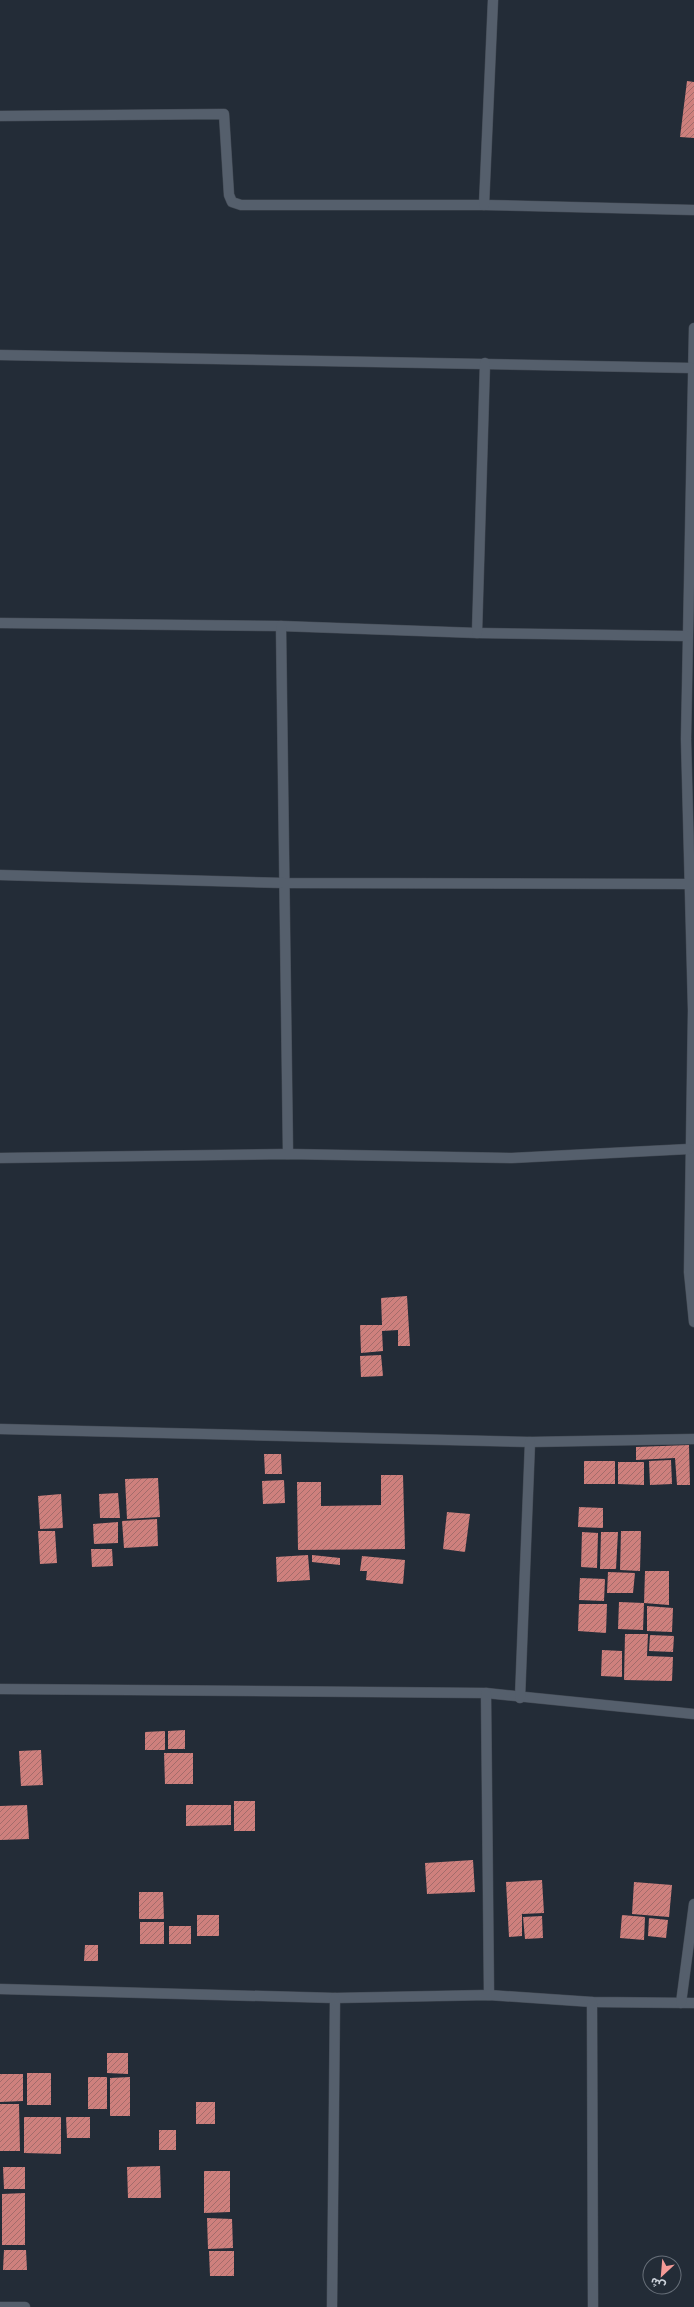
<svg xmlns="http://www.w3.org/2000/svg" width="694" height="2307" font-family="Karla,'Noto Sans Arabic',sans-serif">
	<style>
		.building { fill: url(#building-hatch) }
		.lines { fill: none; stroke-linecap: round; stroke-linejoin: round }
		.street-casing { stroke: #424953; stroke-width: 11 }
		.street { stroke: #555f6c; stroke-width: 10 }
	</style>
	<defs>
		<pattern id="building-hatch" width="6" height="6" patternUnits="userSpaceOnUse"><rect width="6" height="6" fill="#ce807d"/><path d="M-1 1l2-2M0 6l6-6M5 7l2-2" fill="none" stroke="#a36c6b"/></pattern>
	</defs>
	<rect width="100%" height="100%" fill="#232c37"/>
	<g class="building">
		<path d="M687 81 694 82V138L680 137Z"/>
		<path d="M407 1296 410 1346H398V1330L382 1331 383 1351 361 1353 360 1325H382L381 1298Z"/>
		<path d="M381 1355 383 1376 361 1377 360 1356Z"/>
		<path d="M689 1445 690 1485H677L675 1458 636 1460V1447Z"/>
		<path d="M264 1454H281L282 1474H265Z"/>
		<path d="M671 1460 672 1484 650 1485 649 1461Z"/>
		<rect x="584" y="1461" width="31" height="23"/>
		<path d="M618 1462H644V1485L618 1484Z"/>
		<path d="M381 1475H403L405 1549 298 1550 297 1482H321V1506L381 1505Z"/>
		<path d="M158 1478 160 1517 127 1519 125 1479Z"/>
		<path d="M284 1480 285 1503 263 1504 262 1481Z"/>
		<path d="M118 1493 120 1518H100L99 1494Z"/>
		<path d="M61 1494 63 1528 40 1529 38 1496Z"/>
		<path d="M579 1507 603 1508V1528L578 1527Z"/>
		<path d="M447 1512 470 1514 465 1552 443 1549Z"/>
		<path d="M157 1519 158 1546 124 1548 122 1521Z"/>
		<path d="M118 1522V1543L94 1544 93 1524Z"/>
		<path d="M38 1531H55L57 1563 40 1564Z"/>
		<path d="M621 1531H641L640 1571 620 1570Z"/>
		<path d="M582 1532 598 1533 597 1568 581 1567Z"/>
		<path d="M601 1532H618L616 1569H600Z"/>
		<path d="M91 1549H112L113 1566 92 1567Z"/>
		<path d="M308 1555 310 1580 277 1582 276 1557Z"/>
		<path d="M312 1555 340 1558V1565L312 1562Z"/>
		<path d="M362 1556 405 1560 403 1584 366 1580 367 1571H360Z"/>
		<path d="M645 1571H669V1605L644 1603Z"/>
		<path d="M608 1572 635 1573 633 1593H607Z"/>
		<path d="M580 1578 605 1579 604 1601 579 1600Z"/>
		<path d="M619 1602 644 1603 643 1630 618 1629Z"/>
		<path d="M579 1604H607L606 1633 578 1631Z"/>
		<path d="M647 1606 673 1608 672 1632 647 1631Z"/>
		<path d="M625 1634H648L647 1656 673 1657 672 1681 624 1680Z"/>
		<path d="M650 1635 674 1636 673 1652 649 1651Z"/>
		<path d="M602 1650 622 1651V1677L601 1676Z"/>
		<path d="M185 1730V1749H168V1731Z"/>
		<path d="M165 1731V1750H145V1732Z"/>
		<path d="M41 1750 43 1785 21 1786 19 1751Z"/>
		<path d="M164 1753H193V1784H165Z"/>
		<rect x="234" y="1801" width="21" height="30"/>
		<path d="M27 1805 29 1839 0 1840V1806Z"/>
		<path d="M186 1805H231V1825L186 1826Z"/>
		<path d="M473 1860 475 1892 427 1894 425 1863Z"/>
		<path d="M542 1880 544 1913 522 1914V1936L509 1937 506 1882Z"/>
		<path d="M634 1882 672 1885 669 1917 632 1914Z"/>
		<path d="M139 1892H163L164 1919H139Z"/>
		<rect x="197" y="1915" width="22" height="21"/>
		<path d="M622 1915 645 1917 644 1940 620 1938Z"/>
		<path d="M542 1916 543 1938 525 1939 523 1917Z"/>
		<path d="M649 1918 668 1920 666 1938 648 1936Z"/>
		<rect x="140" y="1922" width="24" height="22"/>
		<rect x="169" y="1926" width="22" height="18"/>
		<path d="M85 1945H98V1961H84Z"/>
		<path d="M107 2053H128V2074L107 2073Z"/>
		<rect x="27" y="2073" width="24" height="32"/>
		<path d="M0 2074H23V2101L0 2102Z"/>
		<rect x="88" y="2077" width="19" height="32"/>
		<path d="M130 2077V2116H110V2078Z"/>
		<rect x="196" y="2102" width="19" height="22"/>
		<path d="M0 2104H19L20 2151H0Z"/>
		<path d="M24 2117H61V2154L24 2153Z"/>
		<path d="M66 2117H90V2138H67Z"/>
		<rect x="159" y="2130" width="17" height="20"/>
		<path d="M160 2166 161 2198H128L127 2167Z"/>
		<path d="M3 2167H25V2189H4Z"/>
		<path d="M204 2171H230V2212L204 2213Z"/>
		<path d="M25 2193V2245H2V2194Z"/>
		<path d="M207 2218 232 2219 233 2248 208 2249Z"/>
		<path d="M4 2250H26L27 2270H3Z"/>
		<path d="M209 2251H234V2276H210Z"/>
	</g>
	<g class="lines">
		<defs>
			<g id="street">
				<path d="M0 116 224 114 229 195 232 202 241 205H484L694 210"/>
				<path d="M484 205 493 0"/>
				<path d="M694 328 686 739 693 1010 689 1272 694 1322"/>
				<path d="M0 355 692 368"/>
				<path d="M0 623 281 626 477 633 687 636"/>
				<path d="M281 626 288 1154"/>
				<path d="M477 633 485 363"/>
				<path d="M0 875 285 883 690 884"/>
				<path d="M0 1158 288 1154 512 1158 689 1149"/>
				<path d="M0 1429 530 1442 694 1439"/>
				<path d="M0 1689 486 1693 694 1714"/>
				<path d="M486 1693 489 1995"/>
				<path d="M520 1698 530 1442"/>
				<path d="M0 1989 335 1998 489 1995 592 2002 694 2003"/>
				<path d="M592 2002 593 2307"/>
				<path d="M681 2003 694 1904"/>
				<path d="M0 2307H25"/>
				<path d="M332 2307 335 1998"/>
			</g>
		</defs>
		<use href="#street" class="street-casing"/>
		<use href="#street" class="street"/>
	</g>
	<g transform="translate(662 2275) rotate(206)"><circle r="19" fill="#232c37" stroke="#676f79"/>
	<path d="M0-3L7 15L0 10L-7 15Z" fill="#f59b97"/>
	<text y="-6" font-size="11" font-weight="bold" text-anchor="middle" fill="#cdd3db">ش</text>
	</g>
</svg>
